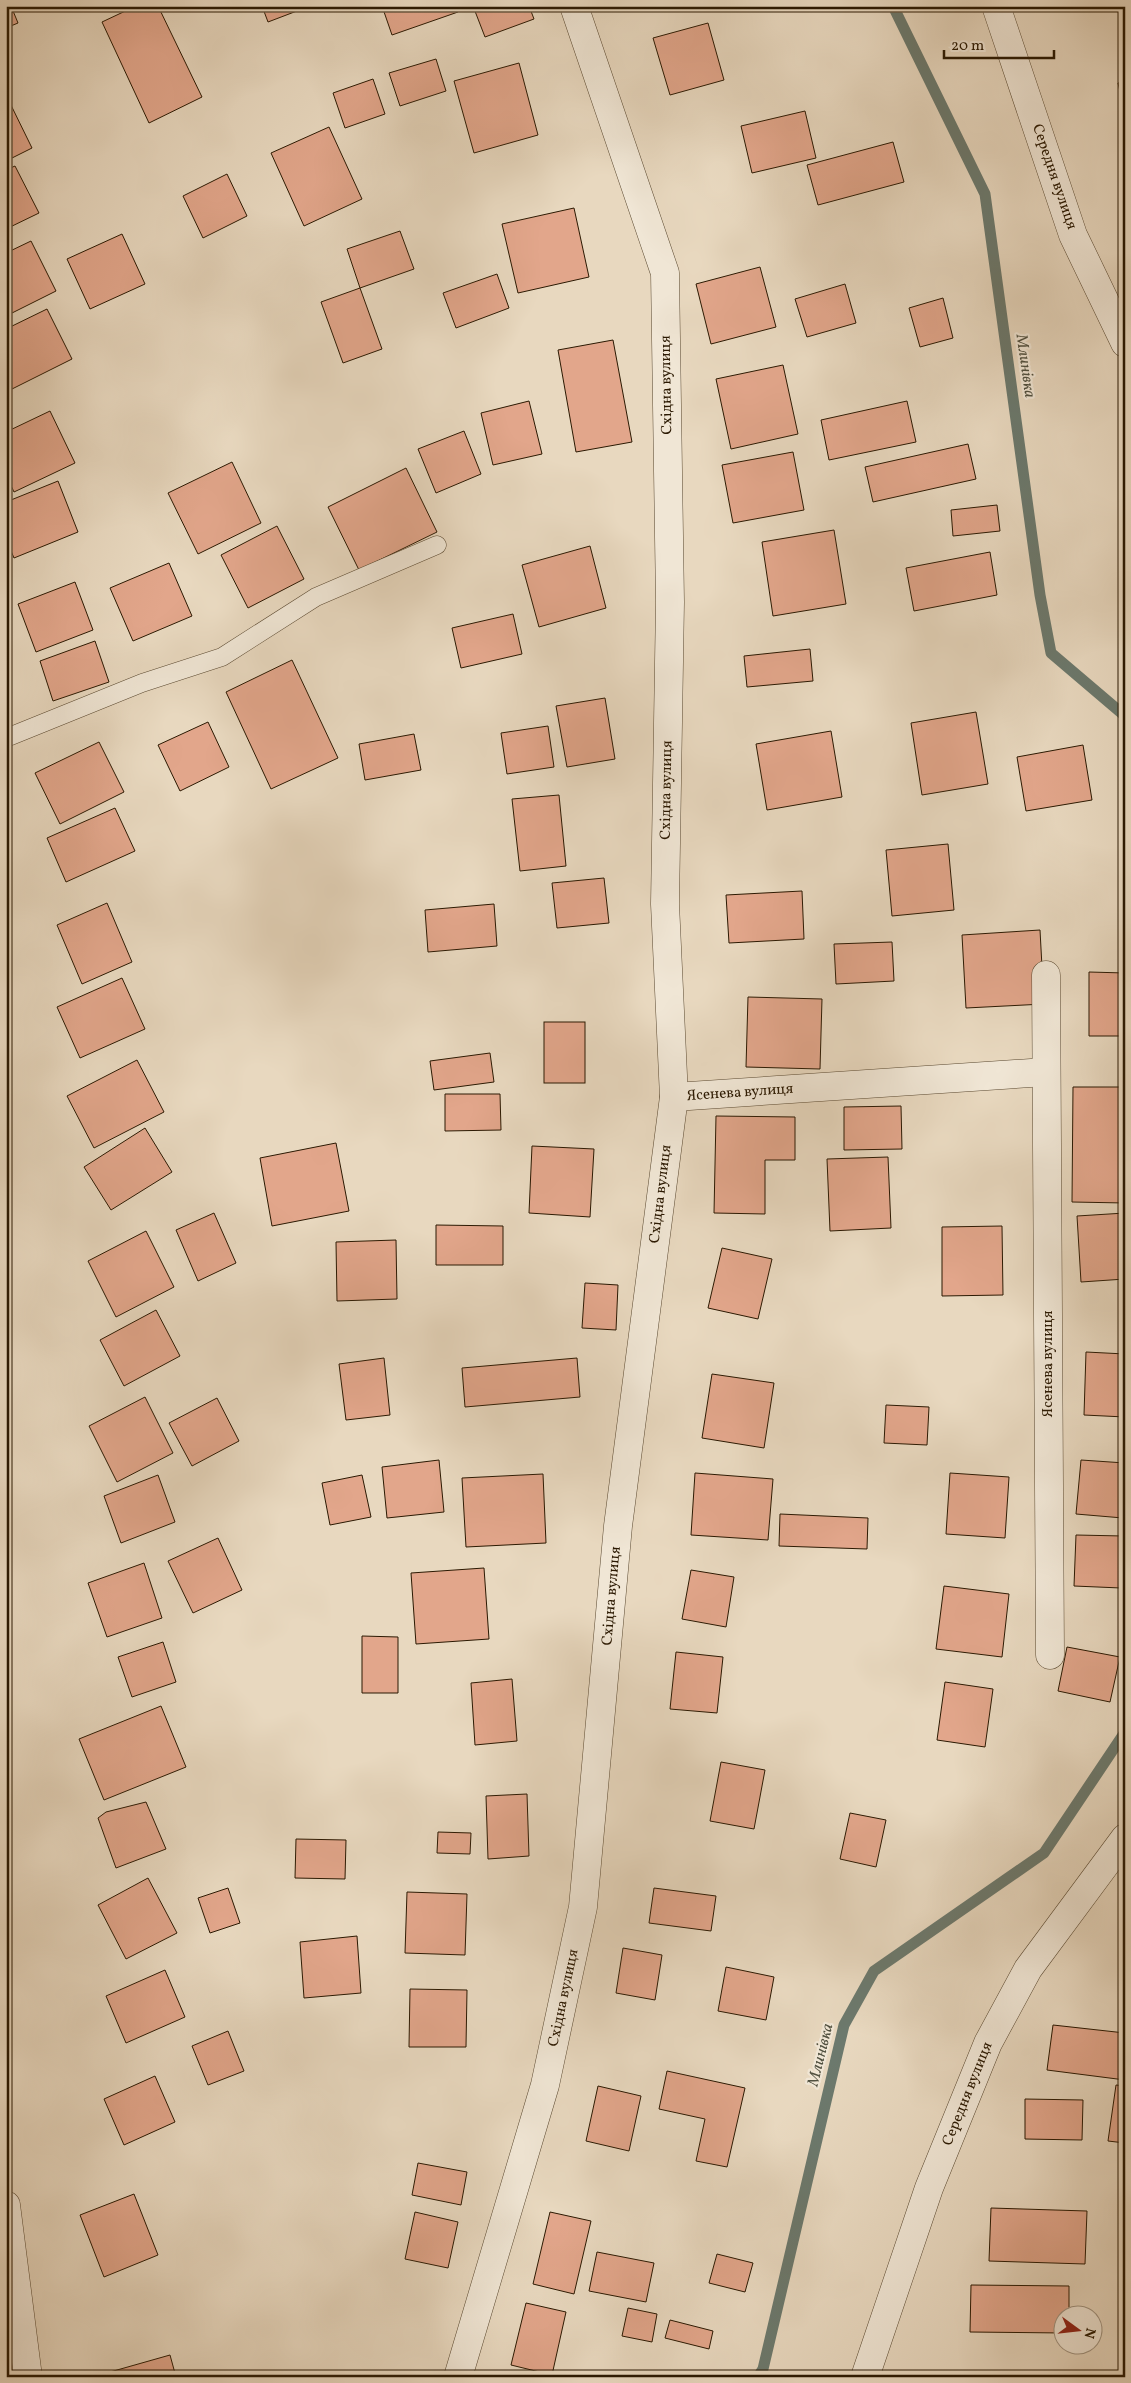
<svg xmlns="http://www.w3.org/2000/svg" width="1131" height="2383" font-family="Vollkorn,serif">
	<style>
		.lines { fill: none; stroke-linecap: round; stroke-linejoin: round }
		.stream { stroke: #6c796d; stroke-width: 11 }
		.building { fill: #e2a68b; stroke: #2b1902 }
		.lane-casing { stroke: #5a4931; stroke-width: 19 }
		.street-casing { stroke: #5a4931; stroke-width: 29 }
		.lane { stroke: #f0e6d5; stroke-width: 18 }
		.street { stroke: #f0e6d5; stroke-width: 28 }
		.labels { text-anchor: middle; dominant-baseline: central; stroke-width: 4.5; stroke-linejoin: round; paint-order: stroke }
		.street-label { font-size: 15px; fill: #2b1902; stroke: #f0e6d5 }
		.water-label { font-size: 16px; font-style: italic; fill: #515140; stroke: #f0e6d5 }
	</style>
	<rect width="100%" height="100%" fill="#e8d8bf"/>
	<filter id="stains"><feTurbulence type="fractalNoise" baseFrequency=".004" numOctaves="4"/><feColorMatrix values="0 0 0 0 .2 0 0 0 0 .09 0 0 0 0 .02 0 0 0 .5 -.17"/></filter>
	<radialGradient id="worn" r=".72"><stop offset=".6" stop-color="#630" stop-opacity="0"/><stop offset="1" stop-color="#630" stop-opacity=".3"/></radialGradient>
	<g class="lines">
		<g class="stream">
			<path d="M893 6 985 194 1040 595 1051 653 1125 716"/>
			<path d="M758 2377 763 2369 844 2025 874 1971 1044 1853 1125 1732"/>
		</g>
	</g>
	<g class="building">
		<path d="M6 6H11L18 23 6 28Z"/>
		<path d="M136 6H158L202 97 149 123 102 22Z"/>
		<path d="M262 6H310L268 22Z"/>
		<path d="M382 6H456L458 12 392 35Z"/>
		<path d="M473 6H529L534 19 485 37Z"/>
		<path d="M732 6H752L733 11Z"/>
		<path d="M1066 6H1088L1067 11Z"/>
		<path d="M708 23 724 80 670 95 653 38Z"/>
		<path d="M436 59 446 91 400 106 389 73Z"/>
		<path d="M519 63 538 135 474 153 454 81Z"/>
		<path d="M373 79 385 114 345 128 333 93Z"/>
		<path d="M1125 82V114L1118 83Z"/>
		<path d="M7 97 32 148 6 161V98Z"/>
		<path d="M805 111 816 158 752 173 741 126Z"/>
		<path d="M329 127 362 199 304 226 271 153Z"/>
		<path d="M893 142 904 182 818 205 807 165Z"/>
		<path d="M15 166 39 213 6 229V170Z"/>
		<path d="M227 174 247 216 203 238 183 196Z"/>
		<path d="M574 208 589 277 518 293 502 224Z"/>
		<path d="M400 231 414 269 360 288 347 249Z"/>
		<path d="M122 234 145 284 90 309 67 259Z"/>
		<path d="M31 241 56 291 6 316V253Z"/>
		<path d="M760 267 776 327 711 344 696 284Z"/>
		<path d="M497 274 509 308 456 328 443 293Z"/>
		<path d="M845 284 856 323 807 337 795 299Z"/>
		<path d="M360 288 382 349 343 363 321 302Z"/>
		<path d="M943 298 953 338 920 347 909 308Z"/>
		<path d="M47 309 72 359 6 392V329Z"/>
		<path d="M613 340 632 442 576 452 558 350Z"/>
		<path d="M783 365 798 434 731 449 716 379Z"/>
		<path d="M529 401 542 454 493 465 481 413Z"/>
		<path d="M907 401 916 442 829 460 821 420Z"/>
		<path d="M50 411 75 463 14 492 6 475V432Z"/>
		<path d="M464 431 481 474 436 493 418 449Z"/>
		<path d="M968 444 976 479 873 502 865 467Z"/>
		<path d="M793 452 804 510 733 523 722 465Z"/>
		<path d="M232 462 261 523 198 554 168 493Z"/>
		<path d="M406 468 437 532 359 570 328 507Z"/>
		<path d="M58 481 78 532 14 558 6 539V502Z"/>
		<path d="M997 505 1000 531 953 536 951 510Z"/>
		<path d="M277 526 304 579 248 608 221 555Z"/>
		<path d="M834 530 846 604 773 616 762 542Z"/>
		<path d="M590 546 606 608 539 627 522 565Z"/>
		<path d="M990 552 997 595 914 611 906 568Z"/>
		<path d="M169 563 192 616 133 641 110 588Z"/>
		<path d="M75 582 93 630 36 652 18 604Z"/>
		<path d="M513 614 522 654 461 668 452 628Z"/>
		<path d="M95 641 109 682 53 701 40 661Z"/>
		<path d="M810 649 813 681 747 687 744 656Z"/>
		<path d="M292 660 338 758 271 789 226 692Z"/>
		<path d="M605 698 615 759 567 767 556 706Z"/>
		<path d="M976 712 988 784 922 795 911 723Z"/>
		<path d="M208 722 229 767 180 791 158 745Z"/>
		<path d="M548 726 554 767 507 774 501 733Z"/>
		<path d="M831 731 842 797 767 810 756 744Z"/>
		<path d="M414 734 421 770 365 780 359 744Z"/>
		<path d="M99 742 124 792 60 824 35 773Z"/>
		<path d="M1083 745 1092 800 1026 811 1017 757Z"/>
		<path d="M559 795 566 866 520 871 512 799Z"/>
		<path d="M115 808 135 851 66 882 47 838Z"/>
		<path d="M948 844 954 910 892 916 886 850Z"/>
		<path d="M604 878 609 923 557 928 552 883Z"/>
		<path d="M802 891 804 939 729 943 726 895Z"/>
		<path d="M107 903 132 962 82 984 57 925Z"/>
		<path d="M494 904 497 946 428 952 425 910Z"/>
		<path d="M1040 930 1044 1004 966 1008 962 935Z"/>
		<path d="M892 942 894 981 836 984 834 944Z"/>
		<path d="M1089 972 1125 973V1036H1089Z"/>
		<path d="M122 978 145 1029 80 1058 57 1007Z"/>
		<path d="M748 997 822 999 820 1069 746 1067Z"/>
		<rect x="544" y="1022" width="41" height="61"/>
		<path d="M490 1053 494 1082 434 1090 430 1061Z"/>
		<path d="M137 1060 164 1112 94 1148 67 1096Z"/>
		<path d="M1073 1087H1125V1203L1072 1202Z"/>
		<path d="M445 1094H500L501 1130 445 1131Z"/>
		<path d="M901 1106 902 1149 844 1150V1107Z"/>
		<path d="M716 1116 795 1117V1160H765V1214L714 1213Z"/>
		<path d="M145 1128 172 1172 111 1210 84 1167Z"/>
		<path d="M336 1143 349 1211 272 1226 260 1158Z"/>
		<path d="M532 1146 594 1149 590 1217 529 1213Z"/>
		<path d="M888 1157 891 1228 830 1231 827 1159Z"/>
		<path d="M214 1213 236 1263 198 1281 176 1230Z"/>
		<path d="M1125 1213V1279L1081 1282 1077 1216Z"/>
		<path d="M436 1225 503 1226V1265H436Z"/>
		<path d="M1002 1226 1003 1295 942 1296V1227Z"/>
		<path d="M146 1231 174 1287 116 1317 88 1261Z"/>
		<path d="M396 1240 397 1299 337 1301 336 1242Z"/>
		<path d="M722 1248 772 1259 758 1319 708 1308Z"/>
		<path d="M585 1283 618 1285 616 1330 582 1328Z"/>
		<path d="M156 1310 180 1356 124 1386 100 1340Z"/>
		<path d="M1086 1352 1125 1354V1417L1084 1415Z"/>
		<path d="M384 1358 390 1415 346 1420 339 1364Z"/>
		<path d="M577 1358 580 1397 465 1407 462 1368Z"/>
		<path d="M712 1374 774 1383 764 1448 702 1438Z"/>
		<path d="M145 1397 173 1453 117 1482 89 1426Z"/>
		<path d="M217 1398 239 1441 192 1466 169 1423Z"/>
		<path d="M886 1405 929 1407 927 1445 884 1443Z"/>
		<path d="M439 1460 444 1512 387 1518 382 1467Z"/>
		<path d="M1081 1460 1125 1463 1123 1518 1076 1514Z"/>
		<path d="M695 1473 773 1479 768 1540 691 1535Z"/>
		<path d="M950 1473 1009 1477 1005 1538 946 1534Z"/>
		<path d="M543 1474 546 1543 466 1547 462 1478Z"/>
		<path d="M158 1475 175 1522 121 1543 104 1496Z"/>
		<path d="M362 1475 371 1517 330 1525 322 1483Z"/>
		<path d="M780 1514 868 1518 867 1549 779 1546Z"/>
		<path d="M1076 1535 1123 1536 1121 1588 1074 1586Z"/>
		<path d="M218 1538 242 1590 193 1613 168 1561Z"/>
		<path d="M144 1563 162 1618 107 1637 88 1583Z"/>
		<path d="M484 1568 489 1639 416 1644 411 1573Z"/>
		<path d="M691 1570 734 1577 726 1627 682 1619Z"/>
		<path d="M944 1586 1009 1594 1002 1657 936 1649Z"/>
		<path d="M362 1636 398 1637V1693H362Z"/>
		<path d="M163 1642 176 1682 132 1697 118 1657Z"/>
		<path d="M1067 1647 1120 1657 1110 1702 1058 1691Z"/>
		<path d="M676 1652 723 1657 717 1713 670 1709Z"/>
		<path d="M512 1679 517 1741 475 1745 471 1683Z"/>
		<path d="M945 1682 993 1689 985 1747 937 1740Z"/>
		<path d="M161 1706 186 1767 104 1800 79 1739Z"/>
		<path d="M721 1762 765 1770 754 1829 710 1821Z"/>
		<path d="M527 1794 529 1856 488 1859 486 1796Z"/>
		<path d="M146 1802 166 1849 116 1868 98 1818 106 1812Z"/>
		<path d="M850 1813 886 1820 876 1867 840 1859Z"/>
		<path d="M438 1832 471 1833 470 1854 437 1853Z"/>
		<path d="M296 1839 346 1840 345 1879 295 1878Z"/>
		<path d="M148 1878 177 1933 126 1959 98 1905Z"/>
		<path d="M228 1888 240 1923 210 1933 198 1898Z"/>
		<path d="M654 1888 716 1896 711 1931 649 1923Z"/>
		<path d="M407 1892 467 1894 465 1955 405 1953Z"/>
		<path d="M357 1936 361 1993 304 1998 300 1942Z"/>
		<path d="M623 1948 662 1955 655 2000 616 1993Z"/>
		<path d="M726 1967 774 1977 766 2020 718 2011Z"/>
		<path d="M165 1970 185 2017 126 2043 106 1996Z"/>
		<path d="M410 1989 467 1990 466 2047H409Z"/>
		<path d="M1053 2025 1125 2033V2080L1047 2070Z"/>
		<path d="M228 2031 244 2071 208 2085 192 2046Z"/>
		<path d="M667 2071 745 2088 727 2167 696 2161 705 2119 659 2109Z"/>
		<path d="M155 2076 175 2122 124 2145 104 2099Z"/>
		<path d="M1116 2085 1125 2086V2143L1108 2141Z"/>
		<path d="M598 2086 641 2096 629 2151 586 2141Z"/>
		<path d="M1025 2099 1083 2100 1082 2140 1025 2139Z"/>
		<path d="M418 2163 467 2172 461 2205 412 2195Z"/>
		<path d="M134 2194 158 2255 104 2277 80 2215Z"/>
		<path d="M991 2208 1087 2211 1085 2264 989 2261Z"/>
		<path d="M415 2212 458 2222 448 2268 405 2259Z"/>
		<path d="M550 2212 591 2221 574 2294 533 2284Z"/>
		<path d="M597 2252 654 2263 646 2302 589 2291Z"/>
		<path d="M717 2254 753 2263 745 2292 709 2283Z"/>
		<path d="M971 2285 1069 2286V2316H1064V2333L970 2332Z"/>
		<path d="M526 2303 566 2312 552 2375 511 2365Z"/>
		<path d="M628 2308 657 2314 652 2342 622 2336Z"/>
		<path d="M670 2320 713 2331 709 2349 665 2338Z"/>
		<path d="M170 2355 176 2377H111L110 2372Z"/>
	</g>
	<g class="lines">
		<defs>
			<path id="lane" d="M6 738 142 683 222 657 316 597 437 545"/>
			<g id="street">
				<path d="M996 6 1073 235 1125 343"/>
				<path d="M1046 975 1050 1655"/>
				<path d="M674 1097 1046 1072"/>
				<path d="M6 2205 28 2377"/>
				<path d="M458 2377 545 2085 583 1907 618 1526 674 1097 665 904 670 602 665 273 574 6"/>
				<path d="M865 2377 929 2188 988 2043 1028 1969 1125 1838"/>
			</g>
		</defs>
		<use href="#lane" class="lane-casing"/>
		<use href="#street" class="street-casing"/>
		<use href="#lane" class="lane"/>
		<use href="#street" class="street"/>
	</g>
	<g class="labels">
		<g class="street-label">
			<text transform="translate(1054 177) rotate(71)">Середня вулиця</text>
			<text transform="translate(667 385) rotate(-91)">Східна вулиця</text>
			<text transform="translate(667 790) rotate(-89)">Східна вулиця</text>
			<text transform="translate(740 1093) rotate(-4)">Ясенева вулиця</text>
			<text transform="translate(661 1194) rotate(-83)">Східна вулиця</text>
			<text transform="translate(1048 1364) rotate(-90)">Ясенева вулиця</text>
			<text transform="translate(612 1596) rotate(-85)">Східна вулиця</text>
			<text transform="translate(564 1998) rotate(-78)">Східна вулиця</text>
			<text transform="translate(968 2094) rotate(-68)">Середня вулиця</text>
		</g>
		<g class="water-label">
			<text transform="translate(1025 366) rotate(82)">Млинівка</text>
			<text transform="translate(821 2055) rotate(-76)">Млинівка</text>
		</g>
	</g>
	<rect width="1131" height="2383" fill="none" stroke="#e8d8bf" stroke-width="25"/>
	<rect x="8" y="8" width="1116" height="2368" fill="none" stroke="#2b1902" stroke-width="2.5"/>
	<rect x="12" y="12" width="1106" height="2358" fill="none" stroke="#2b1902"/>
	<g transform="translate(1078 2330) rotate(105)"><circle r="24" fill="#f0e6d5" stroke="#a19481"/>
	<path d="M0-4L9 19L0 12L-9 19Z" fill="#8f2418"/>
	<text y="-8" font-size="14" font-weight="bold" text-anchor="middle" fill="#2b1902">N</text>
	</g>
	<path d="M944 50v8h110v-8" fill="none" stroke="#2b1902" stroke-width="2.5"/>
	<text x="951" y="50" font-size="15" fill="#2b1902" stroke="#f0e6d5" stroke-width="4" paint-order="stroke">20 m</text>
	<rect width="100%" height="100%" filter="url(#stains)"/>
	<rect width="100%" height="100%" fill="url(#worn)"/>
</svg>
